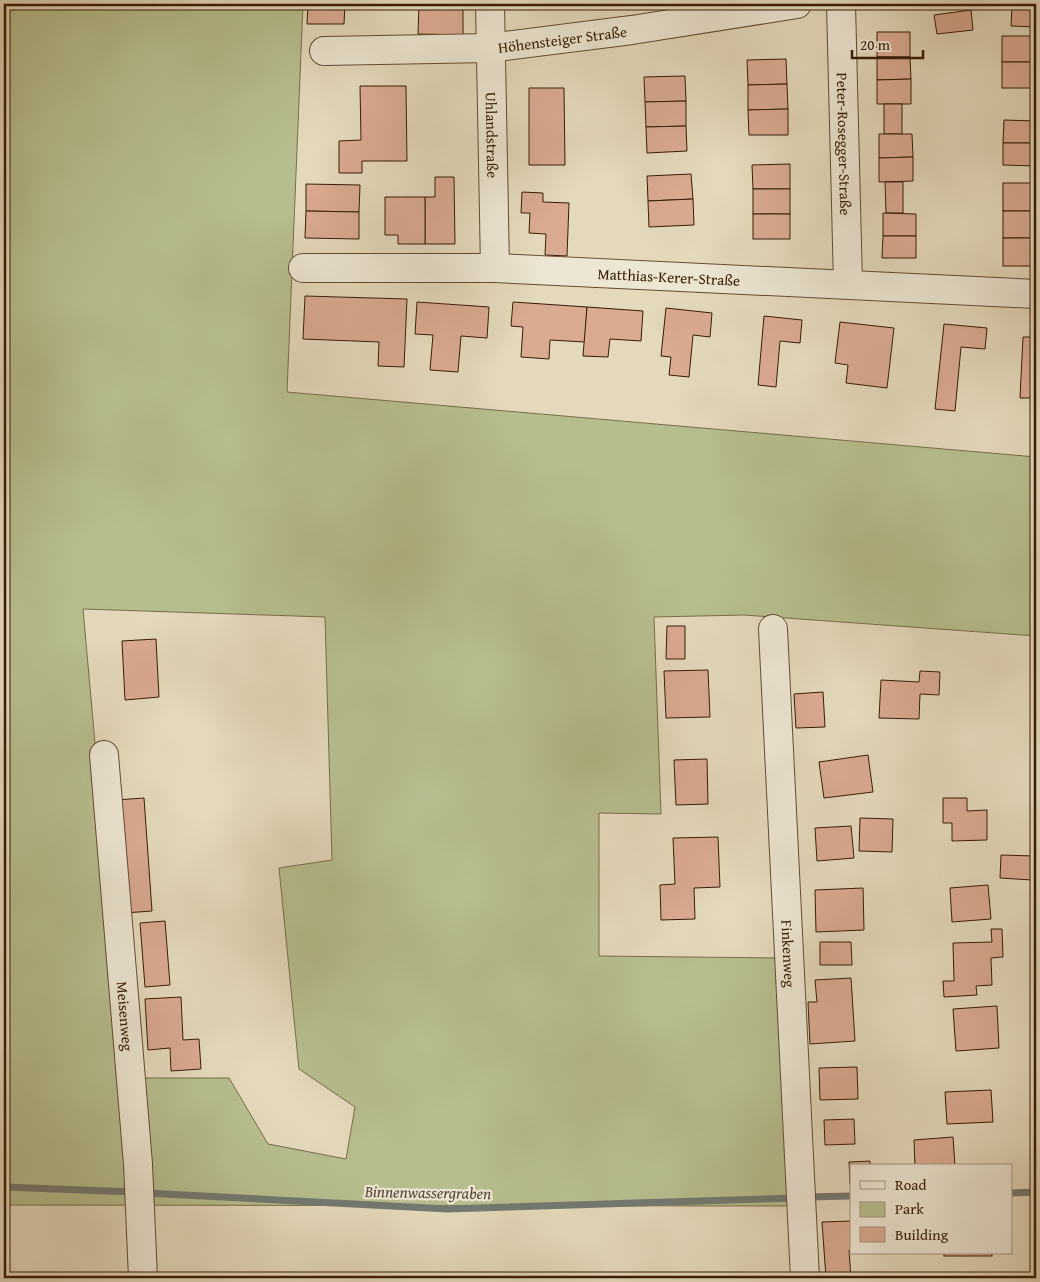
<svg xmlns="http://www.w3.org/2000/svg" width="1040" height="1282" font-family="'Gentium Book Plus',serif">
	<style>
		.green { fill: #b7be8e; stroke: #776e49; fill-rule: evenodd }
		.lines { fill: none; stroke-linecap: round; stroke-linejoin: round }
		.stream { stroke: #747972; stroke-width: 7 }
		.building { fill: #daaa91; stroke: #371d04 }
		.minor-casing { stroke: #624c32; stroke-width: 30 }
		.minor { stroke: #ede6d3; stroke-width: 28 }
		.labels { text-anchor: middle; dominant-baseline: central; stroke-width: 4.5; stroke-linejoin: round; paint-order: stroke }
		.street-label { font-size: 15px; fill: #371d04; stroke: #ede6d3 }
		.water-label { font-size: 16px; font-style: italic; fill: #554b3b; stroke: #ede6d3 }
	</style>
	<rect width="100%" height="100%" fill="#e4d9bb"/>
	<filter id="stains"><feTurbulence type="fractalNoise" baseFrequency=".004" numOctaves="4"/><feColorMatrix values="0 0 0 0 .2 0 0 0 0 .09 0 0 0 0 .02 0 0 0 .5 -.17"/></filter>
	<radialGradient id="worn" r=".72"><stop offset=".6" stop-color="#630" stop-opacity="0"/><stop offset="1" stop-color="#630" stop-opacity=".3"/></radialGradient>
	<path class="green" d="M4 4H303L287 392 1036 457V636L744 615 654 617 661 814 599 813V956L779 958 788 1206 4 1205ZM83 609 325 617 332 860 279 868 299 1069 355 1107 346 1159 268 1144 229 1078H125Z"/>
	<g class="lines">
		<g class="stream">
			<path d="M4 1187 134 1192"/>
			<path d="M145 1193 448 1209 796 1198"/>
			<path d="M1011 1193 1036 1192"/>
			<path d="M807 1197 851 1196"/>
		</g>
	</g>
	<g class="building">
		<path d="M308 4H345L344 24H307Z"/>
		<path d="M419 4H463V35L418 34Z"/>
		<path d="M529 4H569V6L529 8Z"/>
		<path d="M1012 5 1036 6V27L1011 26Z"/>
		<path d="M971 10 973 30 937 34 934 15Z"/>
		<rect x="877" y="32" width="33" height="25"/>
		<rect x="1002" y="36" width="34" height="26"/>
		<path d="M877 57H910L911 79 877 80Z"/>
		<path d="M786 59 787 84 748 85 747 60Z"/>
		<rect x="1002" y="62" width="34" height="26"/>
		<path d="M685 76 686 101 645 102 644 77Z"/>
		<path d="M911 79V104H877V80Z"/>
		<path d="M787 84 788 109 748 110V85Z"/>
		<path d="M360 86H406L407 161H362V173H339V141L361 140Z"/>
		<path d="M529 88H564L565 165H529Z"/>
		<path d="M686 101V126L646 127 645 102Z"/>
		<rect x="884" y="104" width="18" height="30"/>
		<path d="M788 109V135H749L748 110Z"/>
		<path d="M1004 120 1036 121V143H1003Z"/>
		<path d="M686 126 687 151 647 153 646 127Z"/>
		<path d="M879 134H912L913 157 879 158Z"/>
		<path d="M1003 143H1036V166L1003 165Z"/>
		<path d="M913 157V181L879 182V158Z"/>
		<path d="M790 164V189H753L752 165Z"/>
		<path d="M691 174 693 199 648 201 647 176Z"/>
		<path d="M435 177H454L455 244H425V197H435Z"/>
		<path d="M885 182H903V213H886Z"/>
		<rect x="1003" y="183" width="33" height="28"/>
		<path d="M306 184 360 185 359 212 306 211Z"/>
		<rect x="753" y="189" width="37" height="25"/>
		<path d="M522 192 543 193V202L569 203 567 256 545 255 546 234 529 233 530 213H521Z"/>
		<path d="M385 197H425V244H398V235H385Z"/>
		<path d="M693 199 694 225 649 227 648 201Z"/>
		<path d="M306 211 359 212V239L305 238Z"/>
		<rect x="1003" y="211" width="33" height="27"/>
		<path d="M883 213 916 214V236H883Z"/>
		<rect x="753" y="214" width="37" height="25"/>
		<path d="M883 236H916V258H882Z"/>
		<rect x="1003" y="238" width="33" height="28"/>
		<path d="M305 296 407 299 404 367 378 366 379 342 303 339Z"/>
		<path d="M417 302 489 307 487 338 461 336 458 372 430 370 433 335 415 334Z"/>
		<path d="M513 302 587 307 585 342 550 340 549 359 521 357 523 327 511 326Z"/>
		<path d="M587 307 643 311 641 341 610 339 608 357 583 356Z"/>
		<path d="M666 308 712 313 710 337 693 335 689 377 669 375 671 357 661 356Z"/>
		<path d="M764 316 802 320 800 343 780 341 776 387 758 385Z"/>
		<path d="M840 322 894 328 887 388 846 383 848 365 835 363Z"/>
		<path d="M944 324 987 328 985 349 961 347 955 411 935 409Z"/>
		<path d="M1023 337H1036V398H1020Z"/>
		<path d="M667 626H685V659H666Z"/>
		<path d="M156 639 159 697 125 700 122 641Z"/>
		<path d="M708 670 710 717 666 718 664 671Z"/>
		<path d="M920 671 940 672 939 695 920 694 919 719 879 718 881 680 919 682Z"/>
		<path d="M823 692 825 727 796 728 794 694Z"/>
		<path d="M868 755 873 792 824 798 819 762Z"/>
		<path d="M707 759 708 804 676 805 674 760Z"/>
		<path d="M144 798 152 911 124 913 116 800Z"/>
		<path d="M943 798H967V811L987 810V840L952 841V823H943Z"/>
		<path d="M860 818 893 819 892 852 859 851Z"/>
		<path d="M851 826 854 858 817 861 815 828Z"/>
		<path d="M718 837 720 887 694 888 695 919 661 920 660 885 675 884 673 838Z"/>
		<path d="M1001 855 1034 856 1032 880 1000 878Z"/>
		<path d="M988 885 991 919 952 922 950 888Z"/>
		<path d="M863 888 864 930 816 932 815 890Z"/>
		<path d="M165 921 170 985 145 987 140 923Z"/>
		<path d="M991 929H1002L1003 957 991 958 992 985 976 986 977 995 944 997 943 981H954L953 943 992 942Z"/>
		<path d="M820 942H851L852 965H820Z"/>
		<path d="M851 978 855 1041 810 1044 808 1002H817L815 980Z"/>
		<path d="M181 997 183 1040 199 1039 201 1069 171 1071 170 1048 148 1050 145 999Z"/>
		<path d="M997 1006 999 1048 956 1051 953 1009Z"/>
		<path d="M857 1067 858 1099 820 1100 819 1068Z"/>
		<path d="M991 1090 993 1122 947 1124 945 1092Z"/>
		<path d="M854 1119 855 1144 825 1145 824 1120Z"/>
		<path d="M953 1137 955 1166H915L914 1140Z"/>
		<path d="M870 1161V1166H851L850 1184 849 1162Z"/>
		<path d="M851 1221V1250H849L851 1278H826L822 1222Z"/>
		<rect x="944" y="1253" width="48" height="3"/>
	</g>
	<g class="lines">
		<defs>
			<g id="minor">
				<path id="s1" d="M490 4 495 268"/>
				<path id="s2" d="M841 4 848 284"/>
				<path id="s3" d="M324 51 490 48 632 30 797 4"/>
				<path id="s4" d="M303 268H495L1036 294"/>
				<path id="s5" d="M773 629 805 1278"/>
				<path id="s6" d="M104 755 138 1164 143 1278"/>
			</g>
		</defs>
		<use href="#minor" class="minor-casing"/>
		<use href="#minor" class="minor"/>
	</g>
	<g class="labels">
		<g class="street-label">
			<text stroke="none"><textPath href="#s3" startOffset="239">Höhensteiger Straße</textPath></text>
			<text stroke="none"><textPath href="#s1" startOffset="131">Uhlandstraße</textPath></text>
			<text stroke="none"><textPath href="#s2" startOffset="140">Peter-Rosegger-Straße</textPath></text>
			<text stroke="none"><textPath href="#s4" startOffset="366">Matthias-Kerer-Straße</textPath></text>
			<text stroke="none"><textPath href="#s5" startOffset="325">Finkenweg</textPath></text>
			<text stroke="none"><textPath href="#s6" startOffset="262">Meisenweg</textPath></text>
		</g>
		<g class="water-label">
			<text transform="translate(428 1192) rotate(1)">Binnenwassergraben</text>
		</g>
	</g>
	<rect width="1040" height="1282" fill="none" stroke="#e4d9bb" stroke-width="20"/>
	<rect x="5" y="5" width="1030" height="1272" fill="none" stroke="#371d04" stroke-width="2.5"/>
	<rect x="10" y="10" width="1020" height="1262" fill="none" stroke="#371d04"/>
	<rect x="850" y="1164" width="162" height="90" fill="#ede6d3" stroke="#a49680"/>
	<rect x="860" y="1181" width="25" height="8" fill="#ede6d3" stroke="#a49680"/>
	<text x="895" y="1190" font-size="15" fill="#371d04">Road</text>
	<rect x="860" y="1202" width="25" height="15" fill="#b7be8e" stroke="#a49680"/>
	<text x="895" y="1214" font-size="15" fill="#371d04">Park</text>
	<rect x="860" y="1227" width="25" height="15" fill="#daaa91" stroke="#a49680"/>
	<text x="895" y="1240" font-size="15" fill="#371d04">Building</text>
	<path d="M852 50v8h71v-8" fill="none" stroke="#371d04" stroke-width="2.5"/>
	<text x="860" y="50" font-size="15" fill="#371d04" stroke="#ede6d3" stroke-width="4" paint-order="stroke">20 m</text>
	<rect width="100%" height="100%" filter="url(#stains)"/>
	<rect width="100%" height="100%" fill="url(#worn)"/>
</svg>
